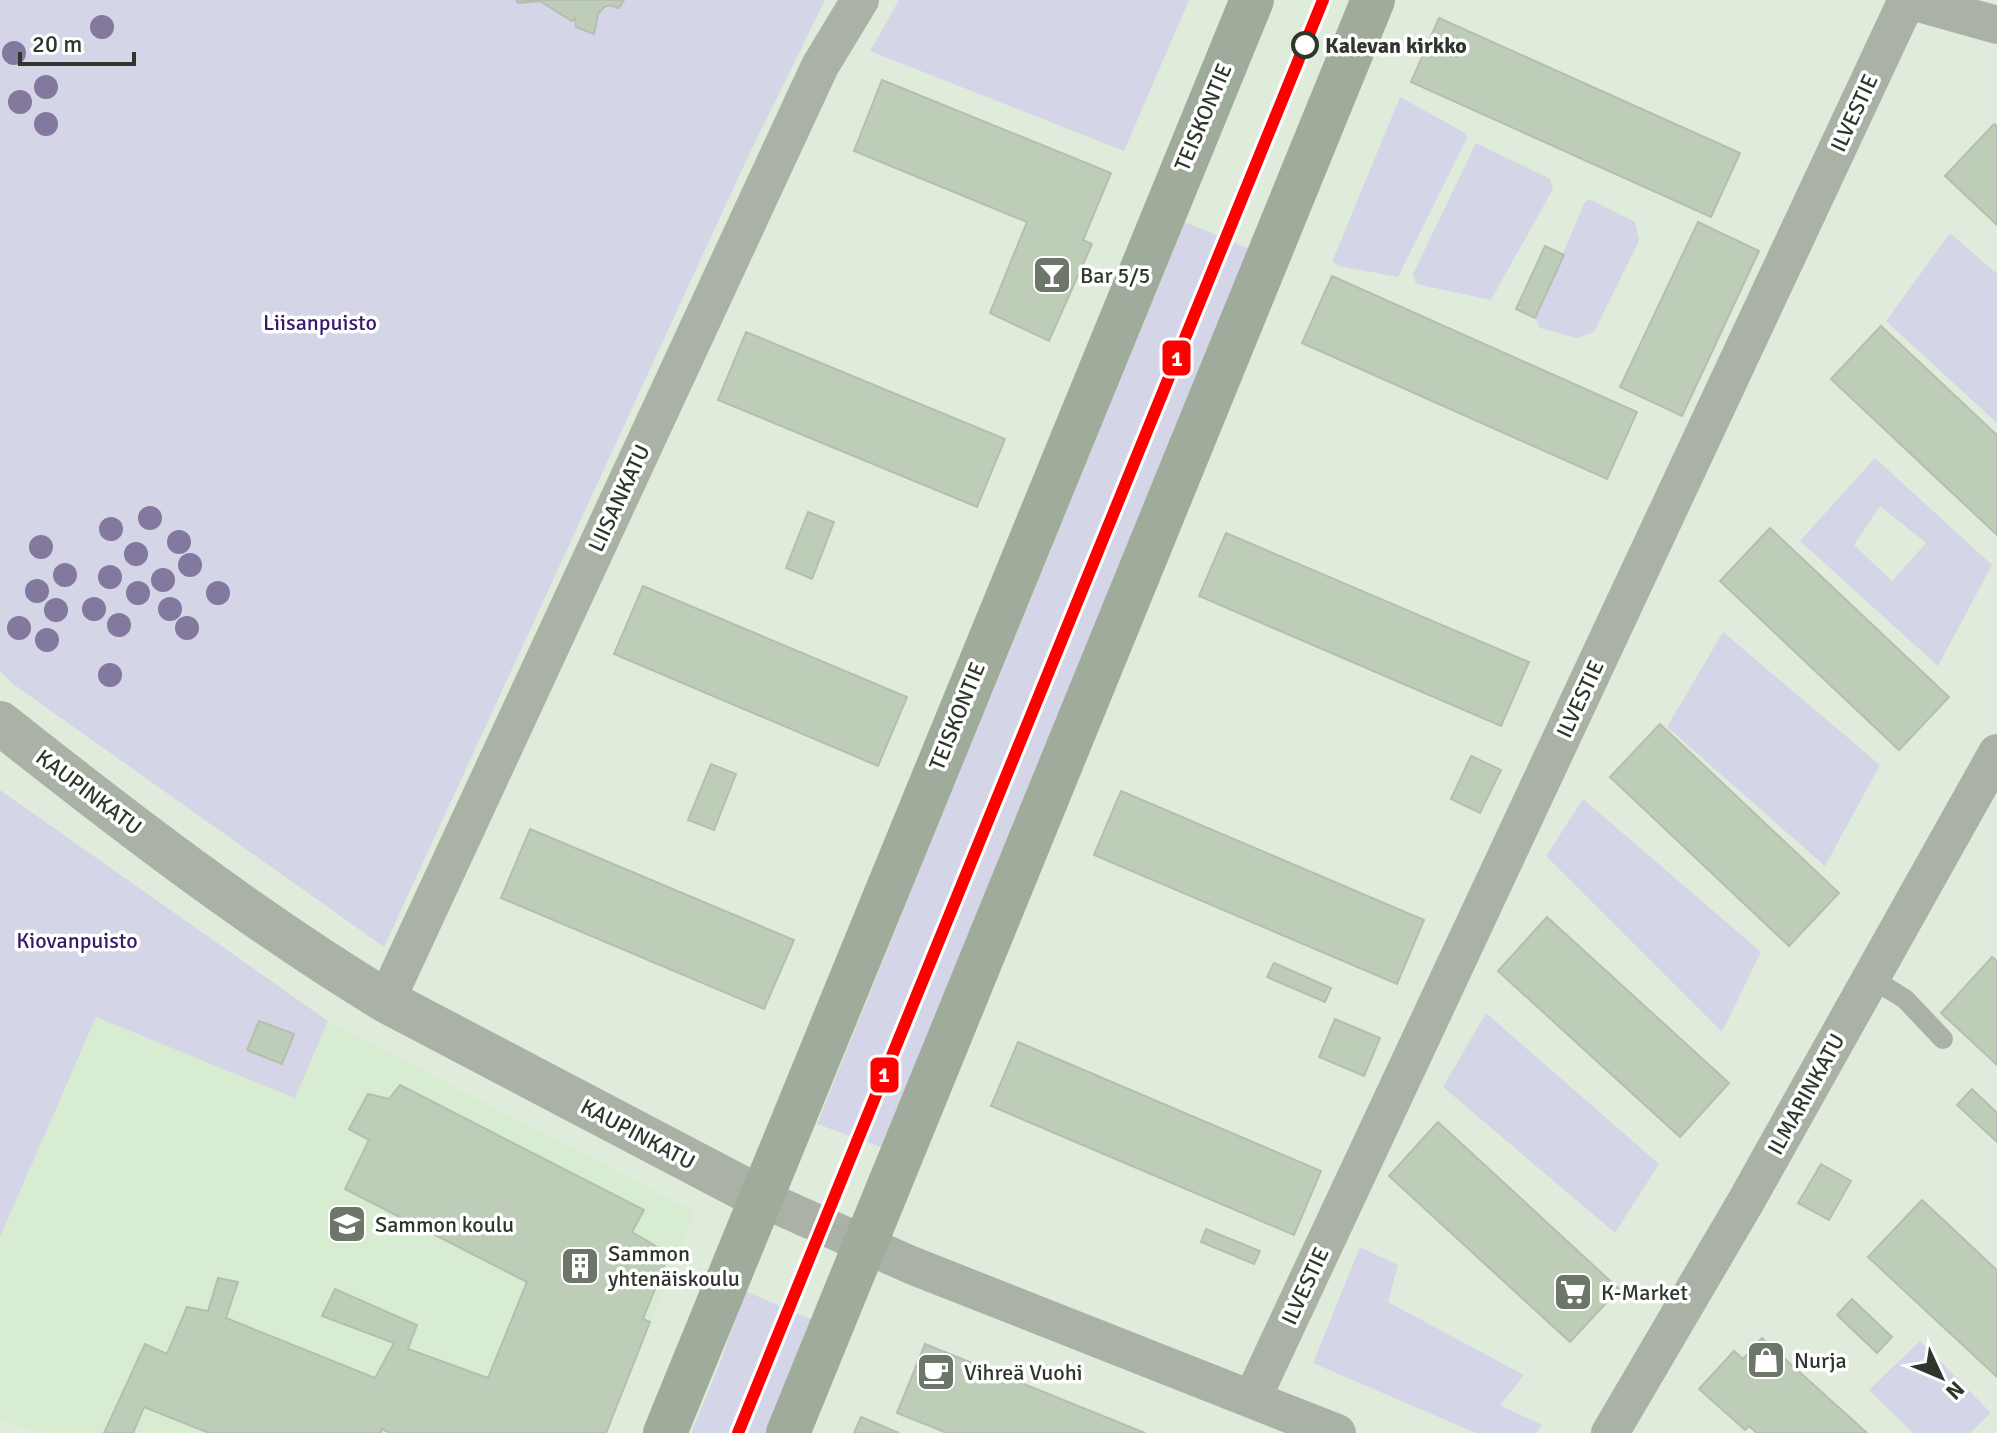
<svg xmlns="http://www.w3.org/2000/svg" width="1997" height="1433" font-family="Signika,sans-serif">
	<style>
		.built { fill: #d8ecd1 }
		.green { fill: #d4d5e7; fill-rule: evenodd }
		.building { fill: #becdb8; stroke: #b5beb1; stroke-width: 2 }
		.lines { fill: none; stroke-linecap: round; stroke-linejoin: round }
		.service { stroke: #aab2a6; stroke-width: 20 }
		.minor { stroke: #aab2a6; stroke-width: 38 }
		.tertiary { stroke: #aab2a6; stroke-width: 44 }
		.primary { stroke: #9fab9b; stroke-width: 44 }
		.rail-1-casing { stroke: #fff; stroke-width: 18 }
		.rail-1 { stroke: #f00; stroke-width: 12 }
		.tree { fill: #83789e }
		.stop-dot { fill: #fff; stroke: #2e372b; stroke-width: 4 }
		.labels { text-anchor: middle; dominant-baseline: central; stroke-width: 7; stroke-linejoin: round; paint-order: stroke }
		.stop-label { font-size: 22px; font-weight: bold; fill: #2e372b; stroke: #fff; text-anchor: start }
		.street-label { font-size: 22px; fill: #2e372b; stroke: #fff }
		.poi-label { font-size: 22px; fill: #2e372b; stroke: #fff; text-anchor: start }
		.park-label { font-size: 22px; fill: #371a6d; stroke: #fff }
		.line-badge { stroke: #fff; stroke-width: 3 }
		.badge-label { font-size: 22px; text-anchor: middle; font-weight: bold; fill: #fff }
	</style>
	<rect width="100%" height="100%" fill="#e0ecdb"/>
	<path class="built" d="M96 1016 295 1098 328 1021 695 1212 606 1433H36L0 1419V1237Z"/>
	<g class="green">
		<path d="M0 0H825L745 163 384 947 13 684 0 671Z"/>
		<path d="M899 0H1189L1124 151 870 51Z"/>
		<path d="M1400 97 1465 133 1467 138 1398 277 1339 266 1332 262Z"/>
		<path d="M1476 143 1550 179 1553 189 1491 300 1416 284 1413 274Z"/>
		<path d="M1589 199 1635 222 1639 241 1594 332 1577 338 1540 328 1535 318 1585 202Z"/>
		<path d="M1185 222 1250 249 884 1148 817 1124 901 916 917 847 991 696Z"/>
		<path d="M1950 233 1997 274V423L1886 321Z"/>
		<path d="M1875 458 1992 565 1938 666 1800 541ZM1880 506 1926 543 1892 581 1854 545Z"/>
		<path d="M1723 632 1880 765 1825 866 1667 727Z"/>
		<path d="M0 790 328 1021 295 1098 96 1017 0 1237Z"/>
		<path d="M1583 799 1761 952 1722 1032 1546 856Z"/>
		<path d="M1486 1013 1659 1164 1615 1233 1443 1087Z"/>
		<path d="M1360 1247 1398 1265 1388 1302 1524 1375 1500 1405 1542 1425 1536 1433H1476L1313 1363Z"/>
		<path d="M745 1291 813 1320 766 1433H691L722 1358Z"/>
		<path d="M1920 1341 1991 1413 1970 1433H1913L1869 1390Z"/>
	</g>
	<g class="building">
		<path d="M516 0H624L619 8 610 5 604 7 598 14 594 34 576 27 575 18 572 21 540 1 518 3Z"/>
		<path d="M1439 18 1740 153 1711 217 1411 82Z"/>
		<path d="M882 80 1111 173 1083 240 1092 244 1049 341 990 313 1027 222 854 151Z"/>
		<path d="M1994 124 1997 126V225L1945 176Z"/>
		<path d="M1698 222 1759 251 1682 416 1620 387Z"/>
		<path d="M1545 246 1564 255 1535 318 1516 309Z"/>
		<path d="M1332 276 1637 412 1607 479 1302 343Z"/>
		<path d="M1881 326 1997 435V535L1831 379Z"/>
		<path d="M746 332 1005 439 977 507 718 400Z"/>
		<path d="M808 512 834 522 812 579 786 568Z"/>
		<path d="M1770 528 1949 697 1899 750 1720 581Z"/>
		<path d="M1226 533 1529 662 1501 726 1199 596Z"/>
		<path d="M643 586 907 697 878 766 614 654Z"/>
		<path d="M1660 724 1839 893 1789 946 1610 777Z"/>
		<path d="M1471 756 1501 770 1480 813 1451 799Z"/>
		<path d="M711 764 736 774 714 830 688 820Z"/>
		<path d="M1121 791 1424 920 1397 984 1094 855Z"/>
		<path d="M530 829 794 940 764 1009 501 898Z"/>
		<path d="M1547 917 1729 1083 1680 1137 1498 971Z"/>
		<path d="M1992 957 1997 961V1065L1941 1013Z"/>
		<path d="M1274 963 1331 988 1325 1002 1267 977Z"/>
		<path d="M1335 1019 1380 1038 1364 1076 1319 1057Z"/>
		<path d="M259 1021 294 1034 282 1064 247 1050Z"/>
		<path d="M1018 1042 1321 1171 1294 1235 991 1106Z"/>
		<path d="M400 1085 644 1210 632 1232 669 1254 643 1319 650 1322 606 1433H390L382 1429 381 1433H209L144 1407 133 1433H104L145 1344 167 1354 187 1307 208 1311 218 1278 238 1282 226 1318 375 1378 394 1343 322 1316 335 1289 417 1325 408 1349 488 1378 527 1282 345 1189 369 1140 349 1129 368 1094 389 1099Z"/>
		<path d="M1972 1089 1997 1113V1142L1957 1105Z"/>
		<path d="M1438 1122 1619 1289 1570 1342 1389 1176Z"/>
		<path d="M1821 1164 1851 1181 1829 1220 1798 1203Z"/>
		<path d="M1922 1200 1997 1270V1377L1868 1257Z"/>
		<path d="M1206 1229 1260 1251 1254 1264 1201 1242Z"/>
		<path d="M1852 1299 1892 1337 1877 1353 1837 1315Z"/>
		<path d="M1762 1338 1867 1433H1757L1749 1426 1745 1430 1699 1389 1734 1351 1743 1359Z"/>
		<path d="M925 1344 1145 1433H947L897 1413Z"/>
		<path d="M861 1417 899 1433H854Z"/>
	</g>
	<g class="lines">
		<path class="service" d="M1871 978 1905 999 1943 1039"/>
		<g class="minor">
			<path d="M1908 0 1997 25"/>
			<path d="M386 1001 820 66 860 0"/>
			<path d="M761 1198 911 1265 1337 1433"/>
			<path d="M1252 1399 1907 0"/>
			<path d="M1610 1433 1745 1203 1997 753"/>
		</g>
		<path class="tertiary" d="M0 723C124 821 251 919 386 1001L761 1198"/>
		<g class="primary">
			<path d="M665 1433 1252 0"/>
			<path d="M788 1433 1373 0"/>
		</g>
		<defs>
			<path id="rail-1" d="M738 1433 1323 0"/>
		</defs>
		<use href="#rail-1" class="rail-1-casing"/>
		<use href="#rail-1" class="rail-1"/>
	</g>
	<g class="tree">
		<circle cx="102" cy="27" r="12"/>
		<circle cx="14" cy="53" r="12"/>
		<circle cx="46" cy="87" r="12"/>
		<circle cx="20" cy="102" r="12"/>
		<circle cx="46" cy="124" r="12"/>
		<circle cx="150" cy="518" r="12"/>
		<circle cx="111" cy="529" r="12"/>
		<circle cx="179" cy="542" r="12"/>
		<circle cx="41" cy="547" r="12"/>
		<circle cx="136" cy="554" r="12"/>
		<circle cx="190" cy="565" r="12"/>
		<circle cx="65" cy="575" r="12"/>
		<circle cx="110" cy="577" r="12"/>
		<circle cx="163" cy="580" r="12"/>
		<circle cx="37" cy="591" r="12"/>
		<circle cx="138" cy="593" r="12"/>
		<circle cx="218" cy="593" r="12"/>
		<circle cx="94" cy="609" r="12"/>
		<circle cx="170" cy="609" r="12"/>
		<circle cx="56" cy="610" r="12"/>
		<circle cx="119" cy="625" r="12"/>
		<circle cx="19" cy="628" r="12"/>
		<circle cx="187" cy="628" r="12"/>
		<circle cx="47" cy="640" r="12"/>
		<circle cx="110" cy="675" r="12"/>
	</g>
	<defs>
		<symbol id="bar-square" viewBox="-11 -11 22 22"><rect x="-9" y="-9" width="18" height="18" rx="4" fill="#6c7669" stroke="#fff"/><path d="M-6-5H6L.8 .8V4.5H3.5V6h-7V4.5H-.8V.8Z" fill="#fff"/></symbol>
		<symbol id="school-square" viewBox="-11 -11 22 22"><rect x="-9" y="-9" width="18" height="18" rx="4" fill="#6c7669" stroke="#fff"/><path d="M0-5L7-2L0 1L-7-2ZM-4 1L0 2.5L4 1V4Q0 6-4 4Z" fill="#fff"/></symbol>
		<symbol id="building-square" viewBox="-11 -11 22 22"><rect x="-9" y="-9" width="18" height="18" rx="4" fill="#6c7669" stroke="#fff"/><path d="M-4-6H4V6H1V3H-1V6H-4ZM-2.5-4.3h1.7v1.8h-1.7ZM.8-4.3h1.7v1.8H.8ZM-2.5-1h1.7V.8h-1.7ZM.8-1h1.7V.8H.8Z" fill="#fff"/></symbol>
		<symbol id="supermarket-square" viewBox="-11 -11 22 22"><rect x="-9" y="-9" width="18" height="18" rx="4" fill="#6c7669" stroke="#fff"/><path d="M-6-5.5h2.5l.6 2H6L4.5 2H-2.5L-4.4-4H-6ZM-1.5 3.2a1.3 1.3 0 1 0 .1 0ZM3 3.2a1.3 1.3 0 1 0 .1 0Z" fill="#fff"/></symbol>
		<symbol id="shop-square" viewBox="-11 -11 22 22"><rect x="-9" y="-9" width="18" height="18" rx="4" fill="#6c7669" stroke="#fff"/><path d="M-5-2.5h2.3a2.7 3.5 0 0 1 5.4 0H5L5.5 6h-11ZM-1.5-2.5h3a1.5 2.3 0 0 0-3 0Z" fill="#fff"/></symbol>
		<symbol id="cafe-square" viewBox="-11 -11 22 22"><rect x="-9" y="-9" width="18" height="18" rx="4" fill="#6c7669" stroke="#fff"/><path d="M-5.5-4.5H6V0H3Q3 3.5 0 3.5H-2.5Q-5.5 3.5-5.5 0ZM3-3.2v2h1.7v-2ZM-6 4.5H4V6H-6Z" fill="#fff"/></symbol>
	</defs>
	<g fill-rule="evenodd">
		<use href="#bar-square" x="1030" y="253" width="44" height="44"/>
		<use href="#school-square" x="325" y="1202" width="44" height="44"/>
		<use href="#building-square" x="558" y="1244" width="44" height="44"/>
		<use href="#supermarket-square" x="1551" y="1270" width="44" height="44"/>
		<use href="#shop-square" x="1744" y="1338" width="44" height="44"/>
		<use href="#cafe-square" x="914" y="1350" width="44" height="44"/>
	</g>
	<circle class="stop-dot" cx="1305" cy="45" r="12"/>
	<g class="labels">
		<g class="stop-label">
			<text x="1325" y="45">Kalevan kirkko</text>
		</g>
		<g class="street-label">
			<text transform="translate(1854 113) rotate(-65)">ILVESTIE</text>
			<text transform="translate(1203 117) rotate(-67)">TEISKONTIE</text>
			<text transform="translate(619 498) rotate(-65)">LIISANKATU</text>
			<text transform="translate(1580 699) rotate(-65)">ILVESTIE</text>
			<text transform="translate(957 716) rotate(-68)">TEISKONTIE</text>
			<text transform="translate(89 792) rotate(37)">KAUPINKATU</text>
			<text transform="translate(1806 1094) rotate(-61)">ILMARINKATU</text>
			<text transform="translate(638 1134) rotate(28)">KAUPINKATU</text>
			<text transform="translate(1305 1286) rotate(-65)">ILVESTIE</text>
		</g>
		<g class="poi-label">
			<text x="1080" y="275">Bar 5/5</text>
			<text x="375" y="1224">Sammon koulu</text>
			<text x="608" y="1253">Sammon<tspan x="608" dy="25">yhtenäiskoulu</tspan></text>
			<text x="1601" y="1292">K-Market</text>
			<text x="1794" y="1360">Nurja</text>
			<text x="964" y="1372">Vihreä Vuohi</text>
		</g>
		<g class="park-label">
			<text x="320" y="322">Liisanpuisto</text>
			<text x="77" y="940">Kiovanpuisto</text>
		</g>
	</g>
	<g class="line-badge">
		<rect x="1161" y="339" width="31" height="38" rx="8" fill="#f00"/>
		<rect x="869" y="1056" width="31" height="38" rx="8" fill="#f00"/>
	</g>
	<g class="badge-label">
		<text x="1177" y="366">1</text>
		<text x="884" y="1082">1</text>
	</g>
	<g transform="translate(1941 1377) rotate(134)" stroke="#ffffff" stroke-width="6" paint-order="stroke">
	<path d="M0-6L14 30L0 20L-14 30Z" fill="#2e372b"/>
	<text y="-12" font-size="22" font-weight="bold" text-anchor="middle" fill="#2e372b">N</text>
	</g>
	<path d="M20 52v12h114v-12" fill="none" stroke="#2e372b" stroke-width="4"/>
	<text x="32" y="52" font-size="24" fill="#2e372b" stroke="#ffffff" stroke-width="6" paint-order="stroke">20 m</text>
</svg>
